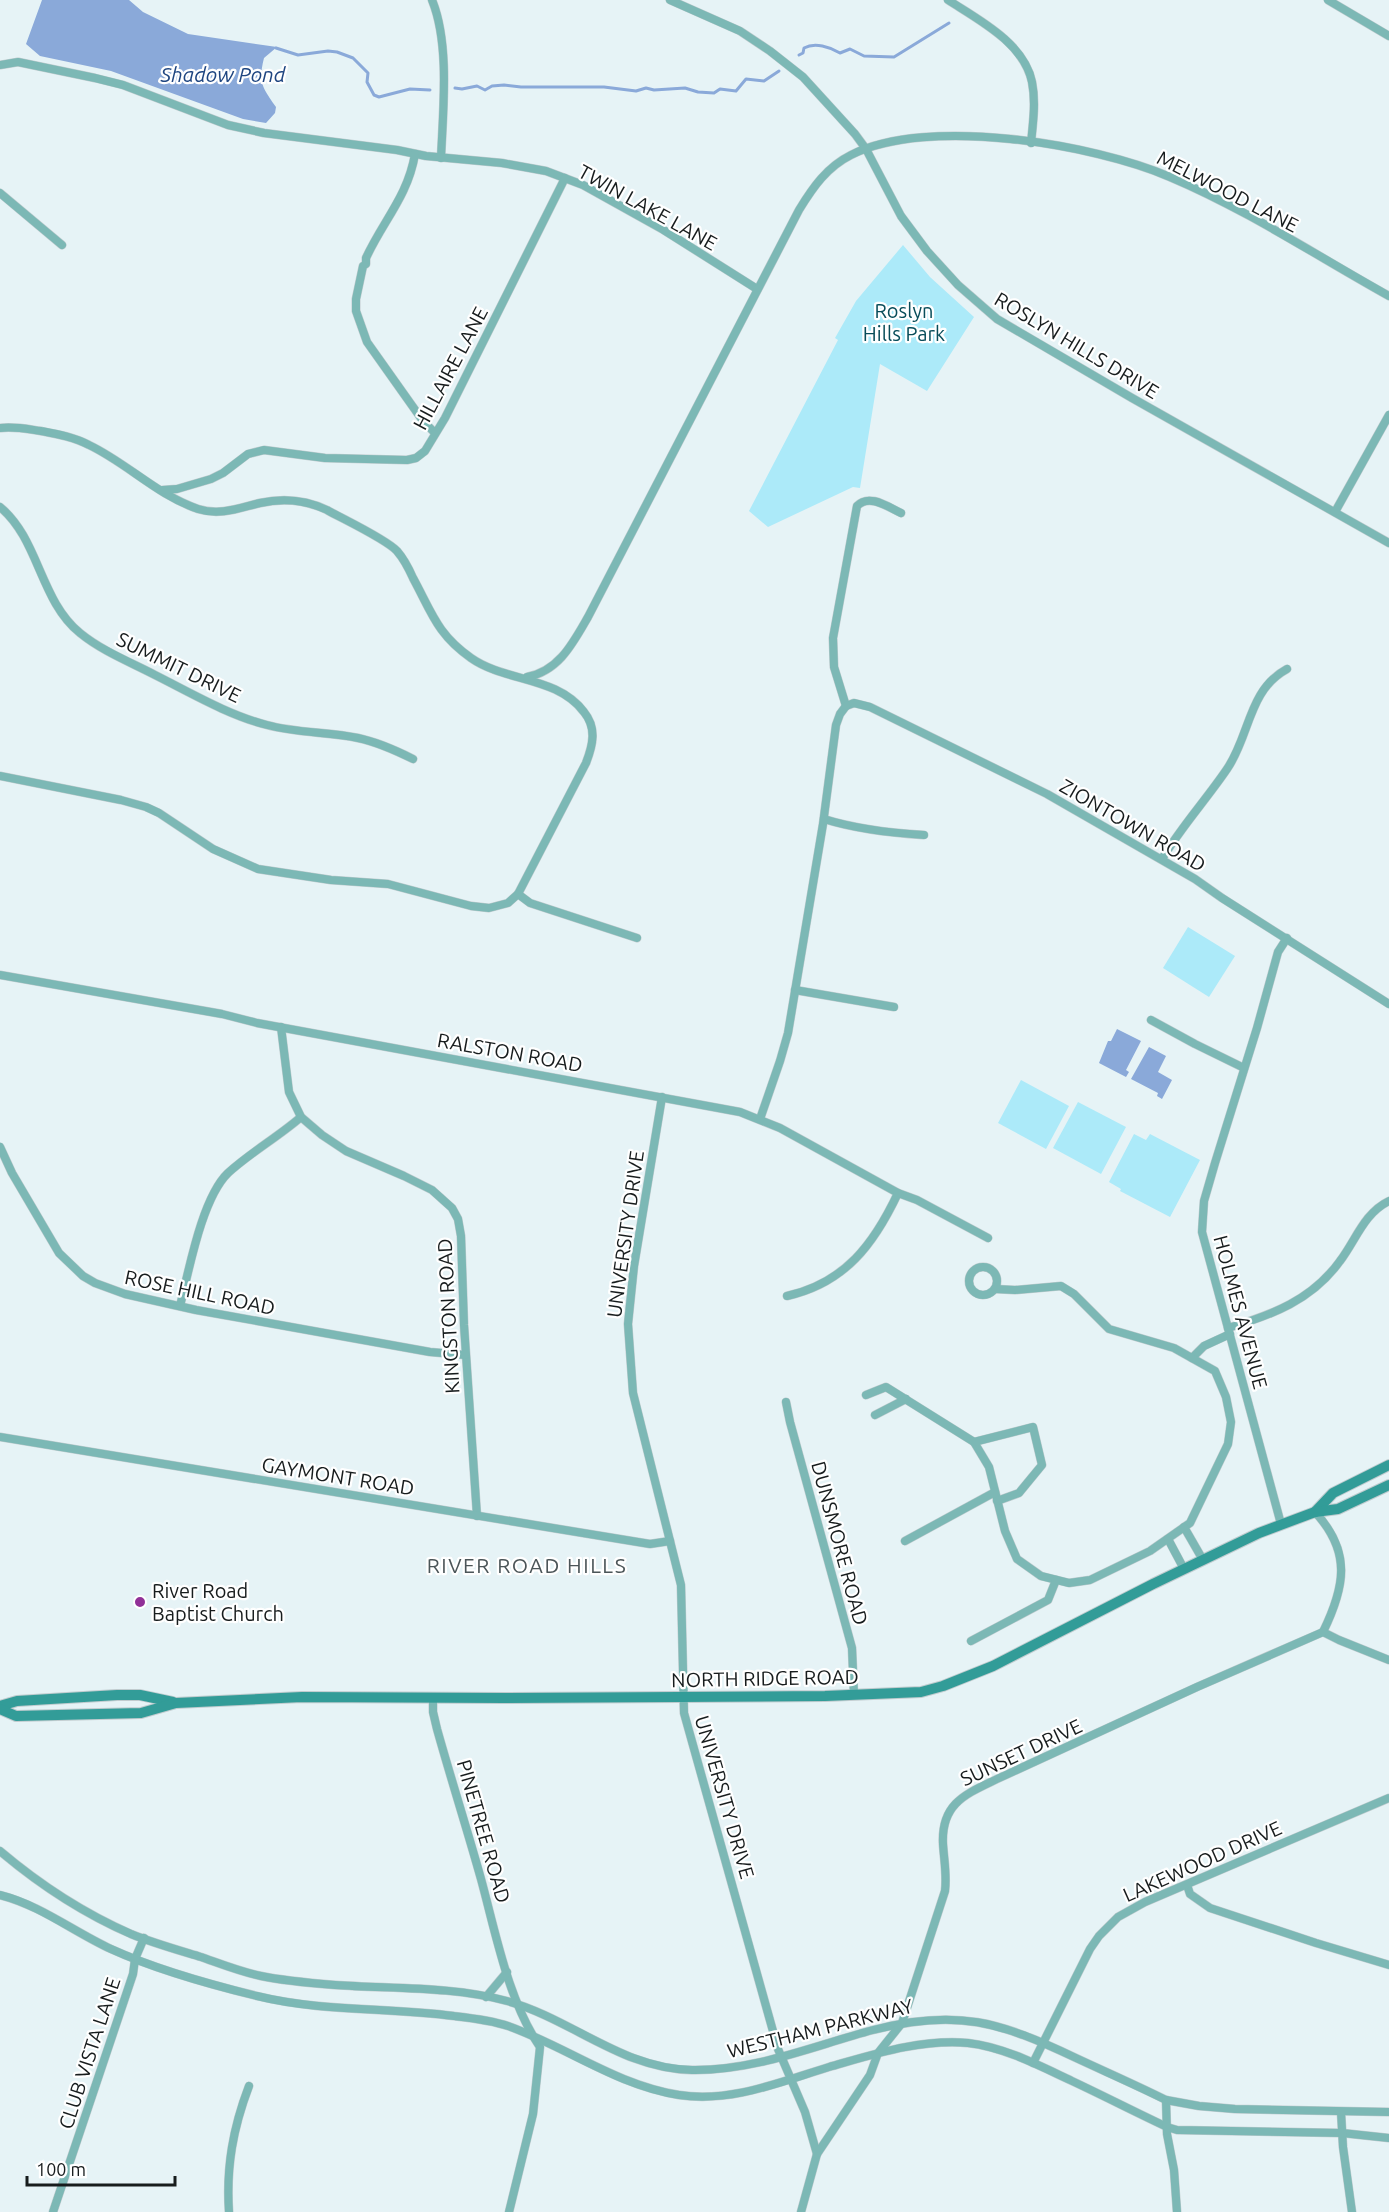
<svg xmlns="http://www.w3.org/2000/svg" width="1389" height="2212" font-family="Ubuntu,sans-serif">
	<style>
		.green { fill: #aceaf9 }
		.water { fill: #8aa9d9 }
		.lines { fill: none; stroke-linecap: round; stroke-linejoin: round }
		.stream { stroke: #8aa9d9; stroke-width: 3 }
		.minor-casing { stroke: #c1cccf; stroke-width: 9 }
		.secondary-casing { stroke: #c1cccf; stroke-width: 12 }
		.minor { stroke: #7cb8b5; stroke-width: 8 }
		.secondary { stroke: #329c98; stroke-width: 10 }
		.poi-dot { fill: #913098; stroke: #fff; stroke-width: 2 }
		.labels { text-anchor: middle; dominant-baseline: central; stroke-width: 4.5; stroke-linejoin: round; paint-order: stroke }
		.street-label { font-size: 20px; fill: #171c1d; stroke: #fff }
		.park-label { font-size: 20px; fill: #084d5a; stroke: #fff }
		.poi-label { font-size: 20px; fill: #171c1d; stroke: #fff; text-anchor: start }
		.water-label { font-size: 21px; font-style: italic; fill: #1e4580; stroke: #fff }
		.neighbourhood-label { font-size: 21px; letter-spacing: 1.5px; fill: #4b5558; stroke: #fff }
	</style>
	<rect width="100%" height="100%" fill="#e6f3f6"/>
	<g class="green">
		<path d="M903 245 930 277 974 317 927 391 880 364 860 488 853 487 768 527 749 511 838 340 835 338 856 301Z"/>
		<path d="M1188 927 1235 956 1209 997 1163 968Z"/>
		<path d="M1021 1080 1069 1106 1046 1149 998 1123Z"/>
		<path d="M1078 1102 1126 1127 1101 1174 1053 1148Z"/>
		<path d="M1134 1134 1146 1140 1150 1134 1200 1160 1170 1217 1120 1191 1121 1189 1109 1182Z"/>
	</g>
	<g class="water">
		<path d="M42 0H129L143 12 188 34 277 47 264 58C258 82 262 87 276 107L275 113 266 123 243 119 111 71 40 56 26 44Z"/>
		<path d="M1117 1029 1141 1041 1126 1070 1129 1072 1126 1077 1099 1063 1108 1041H1111Z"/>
		<path d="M1149 1047 1166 1056 1158 1072 1172 1080 1162 1099 1157 1096 1158 1093 1131 1079Z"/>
	</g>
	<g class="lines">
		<g class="stream">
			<path d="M276 48 298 55 328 51 337 52 353 58 368 73 367 82 374 95 379 97 410 89 430 90"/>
			<path d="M799 55 803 53 804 48C815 42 830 47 840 53L850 49 864 56 894 57 949 23"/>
			<path d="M455 88 462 89 477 86 485 90 492 86 504 85 521 87H604L636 91 646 88 654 90 685 88 698 92 714 93 720 89 736 91 746 79 764 81 779 71"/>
		</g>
		<defs>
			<g id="minor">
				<path d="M432 0C450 44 443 110 441 158"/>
				<path d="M670 0 740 31 770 51 803 77 855 134 866 149 901 216 927 251 958 285 997 319 1132 398 1389 543"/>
				<path d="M948 0C979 20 1024 43 1032 82 1036 102 1033 123 1031 143"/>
				<path d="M1328 0 1389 36"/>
				<path d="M0 65 18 62 95 78 123 85 228 125 264 133 397 150 426 156 502 163 546 171 583 185 662 229 757 289"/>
				<path d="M415 154C408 196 383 221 366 258V264L363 266 356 299V311L367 342 423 421 435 433"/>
				<path d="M0 193 62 245"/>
				<path d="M0 428C14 426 27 429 41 431 57 434 74 437 89 445 127 463 157 495 198 509 220 516 239 508 260 503 282 498 306 500 327 510 343 519 386 539 397 551 404 559 409 569 413 578 432 613 437 634 471 658 505 682 557 676 584 712 597 728 593 745 586 763L518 894 508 903 489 908 471 906 388 884 331 880 258 869 213 849 159 813 146 807 121 800 0 776"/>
				<path d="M163 490 177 489 211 479 223 473 248 454 264 450 325 458 407 460 416 458 425 451 445 418 565 178"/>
				<path d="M0 507C39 539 40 601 80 633 102 651 130 662 155 675 191 693 228 715 267 725 297 733 328 732 358 738 377 742 395 750 413 759"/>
				<path d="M1335 512 1389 415"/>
				<path d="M527 677C559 671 573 643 588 617L799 210C813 187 827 167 851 155 928 116 1093 144 1170 177 1246 209 1317 256 1389 296"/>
				<path d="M846 706 854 703 870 707 1047 794 1195 879 1222 898 1389 1004"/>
				<path d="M846 706 834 667 833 638 857 506C869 493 888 507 901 513"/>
				<path d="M824 819C856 829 891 833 924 835"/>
				<path d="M1162 859C1181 827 1206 800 1227 769 1250 736 1248 690 1287 669"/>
				<path d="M518 894 530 903 637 938"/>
				<path d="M0 975 222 1014 257 1023 740 1112 780 1128 898 1193 917 1200 988 1238"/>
				<path d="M795 990 894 1007"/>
				<path d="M1151 1020 1195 1044 1244 1068"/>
				<path d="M281 1027 289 1092 301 1117 322 1135 346 1151 404 1176 432 1190 452 1208 458 1219 461 1236 464 1325 477 1516"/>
				<path d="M662 1097 634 1266 628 1324 633 1393 681 1585 684 1713 778 2049 805 2112 817 2154 801 2212"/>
				<path d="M760 1119 780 1061 788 1033 823 824 836 725 840 714 846 706"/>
				<path d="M0 1147 12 1173 59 1253 83 1276 95 1283 125 1294 196 1310 430 1352 465 1355"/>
				<circle cx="983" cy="1281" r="14"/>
				<path d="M787 1296C845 1283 874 1244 898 1193"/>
				<path d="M180 1306C189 1270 202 1198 228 1173 251 1152 278 1137 301 1117"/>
				<path d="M1228 1328C1272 1315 1312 1300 1340 1261 1356 1240 1364 1213 1389 1201"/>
				<path d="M1192 1358 1204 1346 1230 1334"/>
				<path d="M866 1395 886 1387 974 1442 989 1467 1005 1531 1017 1559 1041 1576 1069 1583 1090 1580 1150 1551 1190 1523 1228 1444 1231 1422 1226 1397 1215 1371 1174 1348 1109 1329 1074 1294 1061 1286 1015 1290 995 1289"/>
				<path d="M786 1402 790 1422 852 1648 854 1695"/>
				<path d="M875 1415 906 1399"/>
				<path d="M0 1437 650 1544 670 1541"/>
				<path d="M974 1442 1033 1427 1042 1465 1019 1493 997 1501"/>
				<path d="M1315 1512C1352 1552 1345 1587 1323 1632"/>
				<path d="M1281 1524 1202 1232 1204 1201 1215 1163 1257 1028 1278 952 1287 938"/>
				<path d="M1184 1527 1203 1560"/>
				<path d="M1168 1539 1184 1569"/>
				<path d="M905 1541 995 1492"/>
				<path d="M1323 1632 1339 1640 1389 1660"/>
				<path d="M971 1641 1048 1600 1056 1580"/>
				<path d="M433 1698V1712L437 1729C451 1779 467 1829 481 1879 496 1934 508 2000 540 2047L533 2114 509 2212"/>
				<path d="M0 1851C39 1884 83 1913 131 1934 153 1943 178 1950 201 1957 221 1964 241 1972 261 1976 285 1981 310 1983 335 1985 392 1989 452 1986 507 2001 572 2019 622 2069 692 2070 755 2071 813 2046 873 2030 957 2008 1000 2022 1076 2058 1106 2072 1136 2085 1166 2100L1199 2106 1235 2109 1389 2112"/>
				<path d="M1187 1885 1190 1894 1210 1908 1316 1943 1389 1965"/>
				<path d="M0 1895C40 1905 74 1932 111 1949 157 1970 208 1984 257 1996 322 2012 388 2007 454 2016 472 2018 491 2020 508 2026 567 2047 616 2085 679 2095 731 2103 780 2082 829 2067 875 2054 920 2039 968 2043 1004 2047 1040 2066 1072 2081 1104 2096 1135 2112 1167 2127L1177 2130 1342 2133 1389 2138"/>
				<path d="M486 1997 507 1972"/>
				<path d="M1033 2063 1090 1949 1099 1936 1118 1917 1145 1902 1389 1798"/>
				<path d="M1166 2100 1167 2134 1174 2170 1177 2212"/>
				<path d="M1341 2112 1343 2147 1352 2212"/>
				<path d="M817 2154 870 2075 878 2053 902 2023 945 1891C947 1875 944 1860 943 1844 941 1803 966 1794 997 1779L1197 1687 1323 1632"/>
				<path d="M53 2212 133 1974 135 1959 144 1938"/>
				<path d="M229 2212C226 2167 233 2128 249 2086"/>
			</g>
			<g id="secondary">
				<path d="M1315 1512 1333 1493 1389 1465"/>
				<path d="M0 1706 17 1701 117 1695H140L173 1702"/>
				<path d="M0 1709 16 1716 141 1713 176 1703 302 1697 505 1698 825 1696 921 1692 943 1686 993 1666 1153 1584 1259 1533 1315 1512 1338 1509 1389 1485"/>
			</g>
		</defs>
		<use href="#minor" class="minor-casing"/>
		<use href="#secondary" class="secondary-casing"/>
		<use href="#minor" class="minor"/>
		<use href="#secondary" class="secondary"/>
	</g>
	<circle class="poi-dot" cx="140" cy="1602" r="6"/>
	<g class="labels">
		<g class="street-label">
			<text transform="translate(1228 191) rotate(27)">MELWOOD LANE</text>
			<text transform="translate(648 207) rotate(29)">TWIN LAKE LANE</text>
			<text transform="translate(1077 345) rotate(31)">ROSLYN HILLS DRIVE</text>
			<text transform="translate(450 368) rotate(-62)">HILLAIRE LANE</text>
			<text transform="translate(179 667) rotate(26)">SUMMIT DRIVE</text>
			<text transform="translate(1133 825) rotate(30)">ZIONTOWN ROAD</text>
			<text transform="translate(510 1052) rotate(10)">RALSTON ROAD</text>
			<text transform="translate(625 1234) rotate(-82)">UNIVERSITY DRIVE</text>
			<text transform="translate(200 1292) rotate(12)">ROSE HILL ROAD</text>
			<text transform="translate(1241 1312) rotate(75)">HOLMES AVENUE</text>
			<text transform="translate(448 1316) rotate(-93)">KINGSTON ROAD</text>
			<text transform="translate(338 1476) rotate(9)">GAYMONT ROAD</text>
			<text transform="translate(840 1543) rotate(75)">DUNSMORE ROAD</text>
			<text transform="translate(765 1678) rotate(-1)">NORTH RIDGE ROAD</text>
			<text transform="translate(1021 1752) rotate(-25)">SUNSET DRIVE</text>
			<text transform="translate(725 1797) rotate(74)">UNIVERSITY DRIVE</text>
			<text transform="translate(484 1831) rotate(74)">PINETREE ROAD</text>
			<text transform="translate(1202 1861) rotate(-24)">LAKEWOOD DRIVE</text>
			<text transform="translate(820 2028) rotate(-14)">WESTHAM PARKWAY</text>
			<text transform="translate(89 2053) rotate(-72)">CLUB VISTA LANE</text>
		</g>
		<g class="park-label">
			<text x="904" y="310">Roslyn<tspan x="904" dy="23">Hills Park</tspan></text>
		</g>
		<g class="poi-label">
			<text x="152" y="1590">River Road<tspan x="152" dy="23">Baptist Church</tspan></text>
		</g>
		<g class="water-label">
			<text x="223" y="74">Shadow Pond</text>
		</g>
		<g class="neighbourhood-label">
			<text x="527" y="1565">RIVER ROAD HILLS</text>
		</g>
	</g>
	<path d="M27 2176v9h148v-9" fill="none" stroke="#171c1d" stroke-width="3"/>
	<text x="36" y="2176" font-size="18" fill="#171c1d" stroke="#ffffff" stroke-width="4.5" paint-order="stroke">100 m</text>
</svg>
